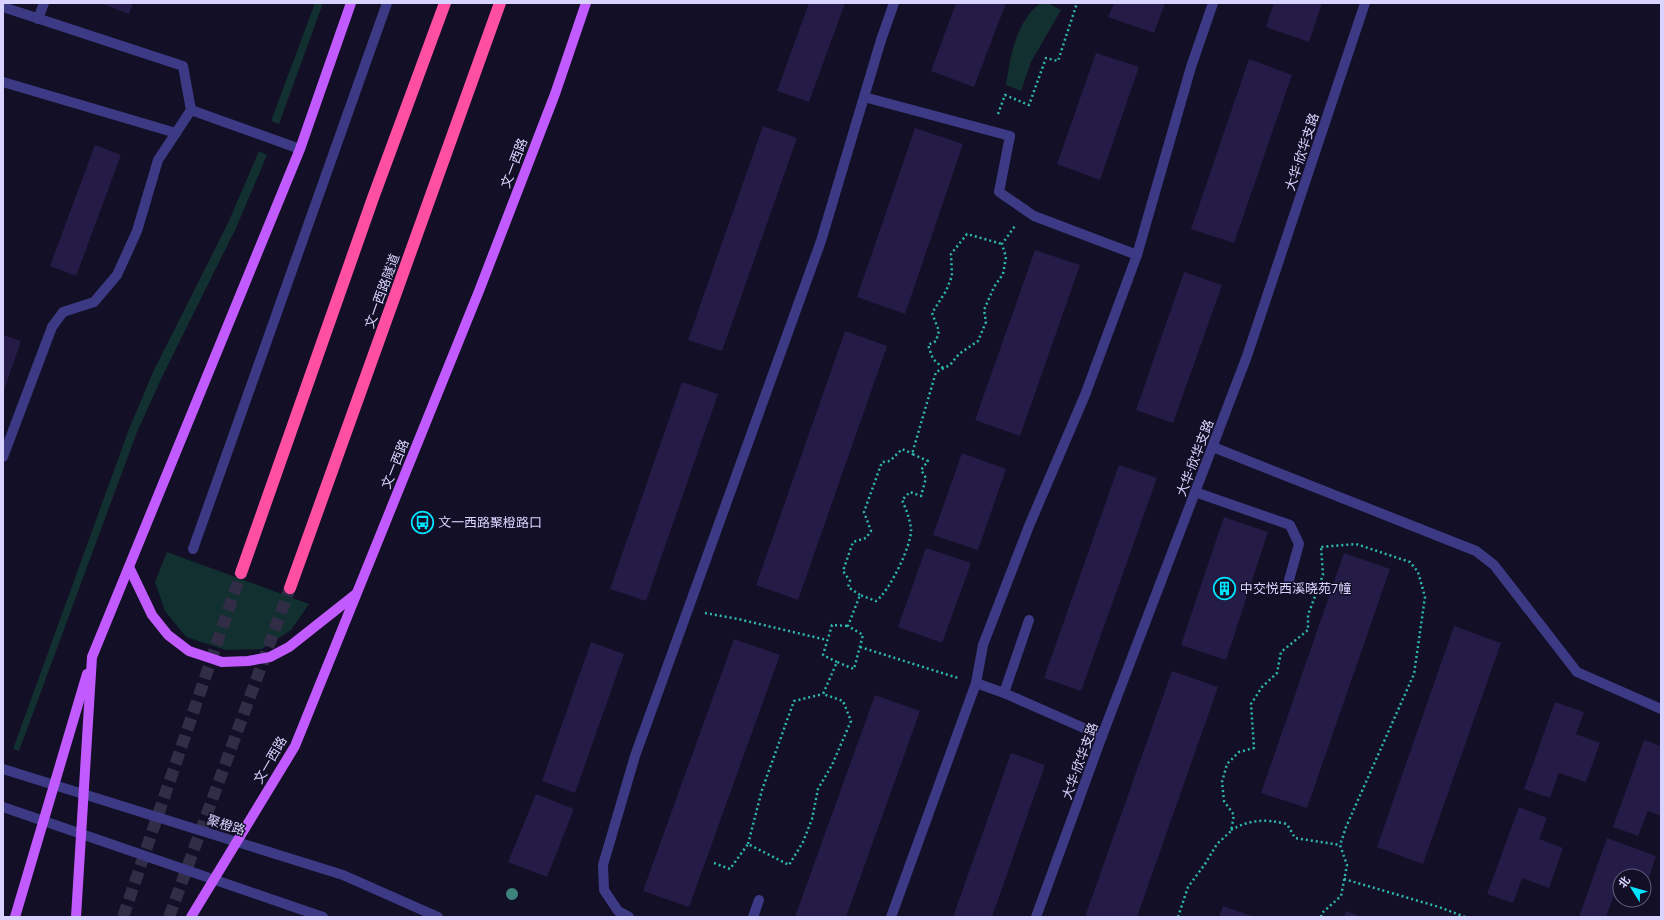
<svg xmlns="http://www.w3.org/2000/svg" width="1664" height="920" font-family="Poppins,'Noto Sans SC',sans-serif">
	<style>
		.green { fill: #12302f }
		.building { fill: #241b47 }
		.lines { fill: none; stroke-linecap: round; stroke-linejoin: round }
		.highway-tunnel { stroke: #312d47; stroke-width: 12; stroke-dasharray: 12 6; stroke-linecap: butt }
		.path { stroke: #2fb8b0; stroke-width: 2.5; stroke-dasharray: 2 3; stroke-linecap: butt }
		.minor { stroke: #3d3a85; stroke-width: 10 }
		.major { stroke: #c25bff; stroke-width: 10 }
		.highway { stroke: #ff4fa3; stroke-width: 12 }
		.tree { fill: #3d827b }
		.labels { text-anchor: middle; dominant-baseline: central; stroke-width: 3; stroke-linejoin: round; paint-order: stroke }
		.street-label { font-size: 13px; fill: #d9d4ff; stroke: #130f26 }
		.poi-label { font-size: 13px; fill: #d9d4ff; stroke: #130f26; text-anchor: start }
	</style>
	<rect width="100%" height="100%" fill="#130f26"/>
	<g class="green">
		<path d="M315 3H323L279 124 271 121Z"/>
		<path d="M1041 3H1048L1061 10 1031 62 1021 91 1006 85C1010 58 1016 20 1041 3Z"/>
		<path d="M259 151 267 155 236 228 162 377 137 432 19 751 13 749 129 429 153 372 228 223Z"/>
		<path d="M167 552 309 604 291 630 262 649 226 650 186 637 165 611 155 582Z"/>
	</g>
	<g class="building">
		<path d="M101 3H133L129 14Z"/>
		<path d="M809 3H845L809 102 777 91Z"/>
		<path d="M956 3H1006L974 87 931 71Z"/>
		<path d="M1114 3H1165L1154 33 1108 17Z"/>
		<path d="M1274 3H1322L1309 42 1266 27Z"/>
		<path d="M1096 53 1139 67 1100 180 1057 164Z"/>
		<path d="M1249 59 1292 75 1234 243 1191 229Z"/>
		<path d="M763 126 797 138 722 351 688 340Z"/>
		<path d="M915 128 963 144 905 314 857 297Z"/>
		<path d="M95 145 121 155 76 276 50 266Z"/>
		<path d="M1035 250 1080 265 1020 436 975 420Z"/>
		<path d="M1184 272 1222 285 1173 423 1136 410Z"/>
		<path d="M845 331 887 346 798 600 756 585Z"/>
		<path d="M3 335 21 341 3 393Z"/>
		<path d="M682 382 718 394 646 601 610 589Z"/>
		<path d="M962 453 1006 469 978 550 933 535Z"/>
		<path d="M1119 465 1157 478 1081 691 1044 678Z"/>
		<path d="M1224 517 1268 532 1226 660 1181 645Z"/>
		<path d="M926 548 971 563 942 643 898 627Z"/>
		<path d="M1344 553 1390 569 1307 808 1261 793Z"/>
		<path d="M1454 626 1501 643 1423 864 1377 847Z"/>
		<path d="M734 639 780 655 689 907 643 891Z"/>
		<path d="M591 642 624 654 575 793 542 781Z"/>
		<path d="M1172 671 1218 687 1137 917H1085Z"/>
		<path d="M875 695 920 711 846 917H795Z"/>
		<path d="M1555 702 1584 712 1576 734 1600 743 1586 782 1559 773 1550 798 1524 789Z"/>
		<path d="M1644 740 1661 746V816L1648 811 1638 836 1613 827Z"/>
		<path d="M1011 753 1045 765 992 917H953Z"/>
		<path d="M536 794 574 809 547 877 508 862Z"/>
		<path d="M1519 807 1547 818 1539 839 1563 848 1549 888 1522 878 1513 903 1487 894Z"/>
		<path d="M1607 838 1656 856 1648 880 1644 879V876H1636L1623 871 1606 917H1579Z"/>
		<path d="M1223 906 1255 917H1219Z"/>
		<path d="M1346 911 1361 917H1344Z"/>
	</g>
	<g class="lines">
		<g class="highway-tunnel">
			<path d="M123 917 241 573"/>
			<path d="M169 917 290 588"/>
		</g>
		<g class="path">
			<path d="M998 114 1005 95 1029 105 1046 58 1058 61 1077 3"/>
			<path d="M943 368 933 359 928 345 936 341 939 331 932 313 946 291 952 276 951 254 967 234 1002 244"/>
			<path d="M860 595 848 587 850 581 843 571 853 542 866 538 871 531 864 512 882 462 890 461 902 449 913 454"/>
			<path d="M705 613 738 619 827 640"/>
			<path d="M860 647 958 678"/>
			<path d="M837 662 823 655 832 625 848 626"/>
			<path d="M1231 830C1251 819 1265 819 1287 824L1295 838 1340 845"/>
			<path d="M748 844 762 790 794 701 823 694"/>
			<path d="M714 863 730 869 748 844 789 865 803 842 812 819 818 789 832 765 851 721 843 701 823 694 837 662 854 669 863 635 848 626 860 595 876 601C889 592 912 545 911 529 910 519 906 509 902 500L910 492 921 496 926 478 921 470 928 461 912 454 936 372 950 365 959 354 978 341 986 322 984 310 994 287 1003 274 1006 257 1002 244 1015 226"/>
			<path d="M1344 879 1439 907 1465 917"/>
			<path d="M1178 917 1188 887 1205 864 1217 844 1231 831 1234 815 1224 801 1222 782 1227 764 1239 752 1254 748 1251 704 1262 687 1277 673 1281 652 1308 630V615L1323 575 1321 547"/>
			<path d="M1321 917 1322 913 1341 896 1347 865 1340 845 1346 827 1414 674 1425 597 1418 572 1410 562 1356 544 1321 547"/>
		</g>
		<g class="minor">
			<path d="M3 7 183 66 191 110"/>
			<path d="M38 19 44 3"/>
			<path d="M3 82 176 133"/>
			<path d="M864 97 1010 136 999 192 1034 216 1137 255"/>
			<path d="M1213 447 1476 551 1494 565 1577 672 1661 709"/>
			<path d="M3 457 52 327 63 312 94 302 117 275 137 231 158 160 191 110 300 149"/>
			<path d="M1195 492 1290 525 1299 544 1289 580"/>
			<path d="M193 549 387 3"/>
			<path d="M1029 620 1004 693 1102 736"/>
			<path d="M976 683 983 645 1029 526 1085 395 1137 255 1191 67 1213 3"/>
			<path d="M3 769 343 875 438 917"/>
			<path d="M3 807 323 917"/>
			<path d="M629 917 618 911 604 890 603 865 635 756 821 241 881 40 894 3"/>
			<path d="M753 917 759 900"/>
			<path d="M891 917 976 683 1004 693"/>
			<path d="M1036 917 1102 736 1247 356 1365 3"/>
		</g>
		<g class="major">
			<path d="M129 567 152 615 168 635 189 651 222 662 248 661 270 657 289 647 356 594"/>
			<path d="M15 917 87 674"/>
			<path d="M76 917 92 657 300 149 351 3"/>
			<path d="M191 917 295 746 479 291 555 94 586 3"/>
		</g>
		<g class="highway">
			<path d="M241 573 373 198 445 3"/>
			<path d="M290 588 500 3"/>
		</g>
	</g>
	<circle class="tree" cx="512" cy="894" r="6"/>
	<defs>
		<symbol id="bus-ring" viewBox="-11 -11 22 22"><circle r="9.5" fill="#130f26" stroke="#00e5ff" stroke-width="1.5"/><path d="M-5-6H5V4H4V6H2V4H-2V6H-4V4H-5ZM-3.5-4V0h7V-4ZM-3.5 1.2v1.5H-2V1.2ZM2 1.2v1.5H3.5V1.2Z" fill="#00e5ff"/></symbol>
		<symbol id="building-ring" viewBox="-11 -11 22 22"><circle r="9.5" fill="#130f26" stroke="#00e5ff" stroke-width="1.5"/><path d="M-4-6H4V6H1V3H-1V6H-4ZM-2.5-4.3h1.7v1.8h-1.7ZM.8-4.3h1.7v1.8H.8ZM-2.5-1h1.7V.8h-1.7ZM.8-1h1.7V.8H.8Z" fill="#00e5ff"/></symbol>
	</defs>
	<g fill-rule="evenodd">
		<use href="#bus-ring" x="410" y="510" width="25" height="25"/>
		<use href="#building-ring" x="1212" y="576" width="25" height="25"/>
	</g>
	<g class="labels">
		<g class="street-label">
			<text transform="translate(1302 152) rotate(-72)">大华·欣华支路</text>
			<text transform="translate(514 163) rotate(-69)">文一西路</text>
			<text transform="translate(382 291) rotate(-70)">文一西路隧道</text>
			<text transform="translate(1195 458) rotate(-69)">大华·欣华支路</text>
			<text transform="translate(395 464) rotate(-68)">文一西路</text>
			<text transform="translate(270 760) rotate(-60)">文一西路</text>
			<text transform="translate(1080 761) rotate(-70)">大华·欣华支路</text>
			<text transform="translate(226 825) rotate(17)">聚橙路</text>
		</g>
		<g class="poi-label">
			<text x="438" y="522">文一西路聚橙路口</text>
			<text x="1240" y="588">中交悦西溪晓苑7幢</text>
		</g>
	</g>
	<rect width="1664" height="920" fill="none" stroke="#d9d4ff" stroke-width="8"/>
	<g transform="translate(1632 888) rotate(307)"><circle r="19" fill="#130f26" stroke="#625e7d"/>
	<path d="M0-3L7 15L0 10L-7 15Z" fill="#00e5ff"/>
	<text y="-6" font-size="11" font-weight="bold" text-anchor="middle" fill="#d9d4ff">北</text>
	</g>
</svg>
